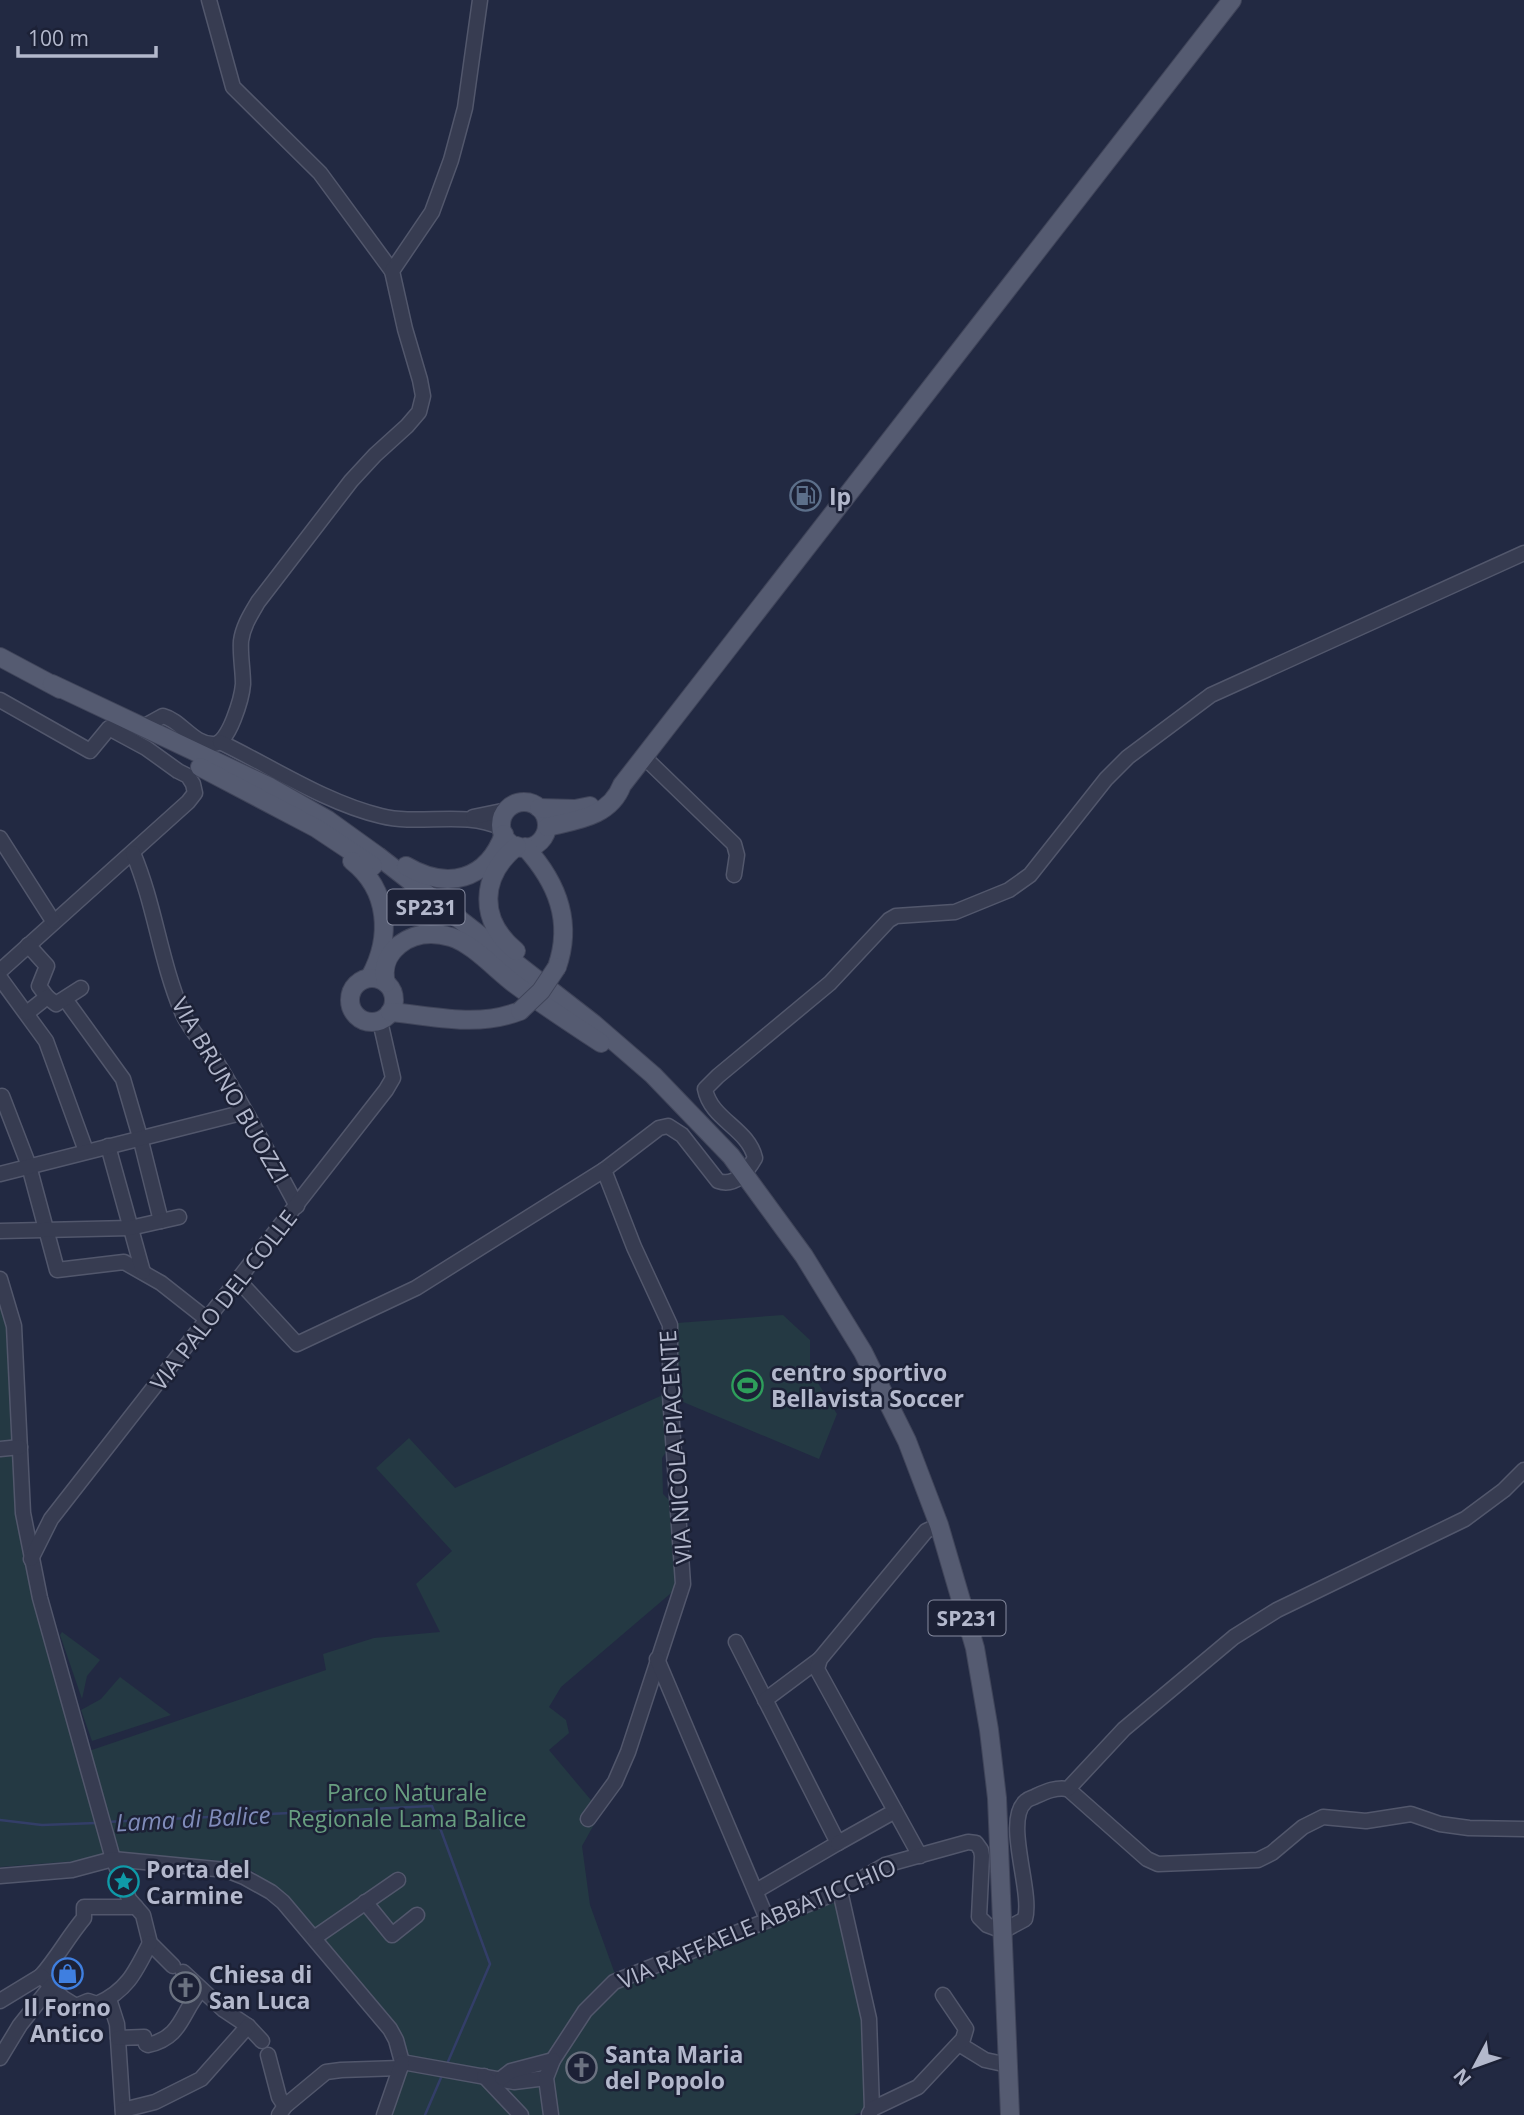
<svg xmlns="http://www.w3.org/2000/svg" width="1524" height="2115" font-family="'Open Sans',sans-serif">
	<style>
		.green { fill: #243943 }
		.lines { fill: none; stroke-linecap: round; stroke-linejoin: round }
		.stream { stroke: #333e68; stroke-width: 2.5 }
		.minor-casing { stroke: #52576c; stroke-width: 17 }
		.major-casing { stroke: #40455a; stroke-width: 20 }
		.minor { stroke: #373c51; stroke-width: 14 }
		.major { stroke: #555b71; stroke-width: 18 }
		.major-bridge-casing { stroke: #40455a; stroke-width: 20; stroke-linecap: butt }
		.major-bridge { stroke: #555b71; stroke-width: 18 }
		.labels { text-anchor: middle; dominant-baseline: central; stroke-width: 5; stroke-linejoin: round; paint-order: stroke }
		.shield { fill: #1c2136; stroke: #868b9f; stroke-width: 2 }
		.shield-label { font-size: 21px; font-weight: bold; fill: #b3b8cc }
		.poi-label { font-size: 23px; font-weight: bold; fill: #b3b8cc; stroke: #1c2136; text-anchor: start }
		.street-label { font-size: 23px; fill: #b3b8cc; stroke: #1c2136 }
		.park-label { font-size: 23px; fill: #689f80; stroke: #1c2136 }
		.water-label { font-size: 24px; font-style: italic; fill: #808cba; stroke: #1c2136 }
	</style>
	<rect width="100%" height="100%" fill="#222942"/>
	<g class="green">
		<path d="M0 1285 3 1292 24 1539 83 1753 326 1670 323 1654 374 1638 440 1632 416 1584 452 1551 376 1468 409 1438 455 1488 665 1394 668 1449 662 1458 663 1494 672 1503 677 1588 561 1687 549 1707 566 1720 569 1733 549 1750 601 1812 582 1846 590 1905 619 1985 839 1897 865 2018 867 2110 854 2115H393L401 2086 412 2061 285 1898 254 1872 214 1860 127 1857 0 1867Z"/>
		<path d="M783 1315 810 1340V1370L837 1414 819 1459 676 1399 677 1323Z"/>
		<path d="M62 1632 100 1660 87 1676 82 1699 60 1635Z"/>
		<path d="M120 1677 171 1715 92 1741 81 1710 101 1699Z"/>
	</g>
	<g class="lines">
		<g class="stream">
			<path d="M0 1820 42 1825 96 1823"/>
			<path d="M106 1822 432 1806 490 1964 447 2064"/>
			<path d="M425 2115 443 2073"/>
		</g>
		<defs>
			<g id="minor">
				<path d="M209 0 233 87 320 173 392 271"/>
				<path d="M0 700 90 751 109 728 146 748 178 771 188 776 193 784 195 793 188 802 0 971"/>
				<path d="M143 727 163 716C182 721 193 745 214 744 229 744 242 697 243 684 243 670 240 655 241 641 243 626 251 614 258 602L351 481 375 455 407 426 419 412 423 396 420 380 405 329 392 271 432 212 451 160 465 108 480 0"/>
				<path d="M220 742C272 767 326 803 381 816 421 826 463 810 502 828"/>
				<path d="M644 757 734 844 737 855 734 875"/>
				<path d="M473 817 507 810"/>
				<path d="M0 838 53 921"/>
				<path d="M133 853C155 905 160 960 182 1012 191 1033 209 1049 221 1069 248 1114 272 1160 297 1206"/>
				<path d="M28 945 47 966 39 986 47 997"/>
				<path d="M0 978 46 1041 86 1151"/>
				<path d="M65 999 123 1079 140 1137 161 1221"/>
				<path d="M27 1013 47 997 56 1004 81 988"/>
				<path d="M2 1096 29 1166 57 1270 124 1262 161 1283 208 1320"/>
				<path d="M108 1146 143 1272"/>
				<path d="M604 1170 659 1128 668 1126 682 1135 718 1181C735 1187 747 1172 755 1158 748 1128 711 1120 705 1089L718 1076 830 983 889 920 896 916 955 912 1009 890 1030 875 1106 779 1128 757 1211 695 1524 553"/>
				<path d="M0 1174 245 1112"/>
				<path d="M0 1231 130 1228 179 1217"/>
				<path d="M0 1279 14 1326 23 1513 40 1598 113 1859 122 1880"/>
				<path d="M239 1281 297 1344 416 1288 604 1170 634 1247 670 1325V1395L683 1584 628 1752 615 1782 588 1819"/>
				<path d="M0 1449 20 1447"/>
				<path d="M31 1559 51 1519 386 1090 393 1078 380 1021"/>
				<path d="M736 1642 838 1843 756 1891"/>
				<path d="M657 1659 767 1919"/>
				<path d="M765 1700 820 1659"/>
				<path d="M1068 1789 1147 1859 1158 1864 1258 1860 1272 1853 1303 1827 1323 1817 1366 1821 1411 1814 1440 1824 1469 1828 1524 1829"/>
				<path d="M838 1843 895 1811"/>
				<path d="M920 1856 817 1669 820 1659 926 1531 939 1525"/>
				<path d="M0 1876 72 1870 113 1859 226 1870 244 1877 271 1892 283 1902 390 2029 396 2040 402 2062"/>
				<path d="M124 1885 129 1899 143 1915 150 1943 173 1966"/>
				<path d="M840 1891 869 2019 872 2109"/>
				<path d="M365 1902 392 1935 417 1915"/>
				<path d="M314 1938 398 1880"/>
				<path d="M183 1972 224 2010 248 2026 262 2041"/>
				<path d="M41 1976C57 1958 68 1937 84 1918V1907H136"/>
				<path d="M109 1999 117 2024 123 2115"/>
				<path d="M0 2001 41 1976 63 1998 76 2006 88 2001 97 2004C127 1991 136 1971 150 1943"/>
				<path d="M118 2038 144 2037 146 2044 148 2045C183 2037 181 2012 201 1990"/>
				<path d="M959 2044 985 2060 1008 2065"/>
				<path d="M268 2055 279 2097 285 2106"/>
				<path d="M0 2058 20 2025 51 1986"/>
				<path d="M553 2060 585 2011 614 1982 838 1892 885 1865 968 1842 976 1843 981 1850 982 1856 979 1917 987 1925 1003 1931 1025 1919C1033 1891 1003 1820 1026 1801 1029 1798 1033 1798 1036 1796 1047 1791 1056 1787 1068 1789L1124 1729 1234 1637 1277 1610 1465 1519 1504 1490 1524 1470"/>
				<path d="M402 2062 514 2082 546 2078"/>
				<path d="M484 2076 521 2115"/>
				<path d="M502 2078 511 2071 553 2060 546 2078 551 2115"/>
				<path d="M123 2110 155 2102 201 2079 248 2026"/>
				<path d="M869 2114 872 2109 918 2087 963 2039 966 2029 943 1995"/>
				<path d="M279 2115 285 2106 326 2072 341 2070 400 2068"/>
				<path d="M384 2115 402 2063"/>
			</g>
			<g id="major">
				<path d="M0 657 60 689"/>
				<path d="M52 684 270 787 328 820 378 856 594 1024 653 1075 731 1156 804 1256 863 1352 907 1441 939 1525 975 1648 989 1730 997 1798 1010 2115"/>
				<path d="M200 767 316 828 373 866"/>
				<circle cx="524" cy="825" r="23"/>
				<path d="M539 808 575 809 590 806"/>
				<path d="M547 827C576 820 610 817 622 785L1232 0"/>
				<path d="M525 847C557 882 573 921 557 967"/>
				<path d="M352 861C389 890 392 937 370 977"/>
				<path d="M406 866C447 890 487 881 504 834"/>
				<path d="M516 951C478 920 480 876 517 846"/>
				<circle cx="372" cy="1000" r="22"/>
				<path d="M386 983C382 967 387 955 399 945 414 933 433 932 451 937 472 943 497 971 516 985 543 1005 572 1024 601 1043"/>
				<path d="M390 1012C435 1016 476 1028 520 1011"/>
			</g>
		</defs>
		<use href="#minor" class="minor-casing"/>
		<use href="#major" class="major-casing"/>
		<use href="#minor" class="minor"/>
		<use href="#major" class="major"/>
		<defs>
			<path id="major-bridge" d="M520 1011 541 991 557 967"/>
		</defs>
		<use href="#major-bridge" class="major-bridge-casing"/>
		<use href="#major-bridge" class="major-bridge"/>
	</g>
	<defs>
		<symbol id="fuel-ring" viewBox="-11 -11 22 22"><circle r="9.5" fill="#1c2136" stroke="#5c6f8a" stroke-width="1.5"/><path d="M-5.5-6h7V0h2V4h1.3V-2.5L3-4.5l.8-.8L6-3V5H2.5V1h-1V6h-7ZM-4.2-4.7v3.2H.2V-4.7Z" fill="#5c6f8a"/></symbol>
		<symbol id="stadium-ring" viewBox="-11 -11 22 22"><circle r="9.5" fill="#1c2136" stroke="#2e9e5b" stroke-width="1.5"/><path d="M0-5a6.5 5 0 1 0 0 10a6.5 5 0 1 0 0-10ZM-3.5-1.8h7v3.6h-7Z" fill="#2e9e5b"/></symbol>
		<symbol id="sight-ring" viewBox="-11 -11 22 22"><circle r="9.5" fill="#1c2136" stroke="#0f9aa8" stroke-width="1.5"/><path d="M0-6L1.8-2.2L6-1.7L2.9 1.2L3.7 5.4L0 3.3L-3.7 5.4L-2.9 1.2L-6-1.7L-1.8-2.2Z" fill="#0f9aa8"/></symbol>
		<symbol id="shop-ring" viewBox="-11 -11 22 22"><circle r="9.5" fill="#1c2136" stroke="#3f7fe0" stroke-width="1.5"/><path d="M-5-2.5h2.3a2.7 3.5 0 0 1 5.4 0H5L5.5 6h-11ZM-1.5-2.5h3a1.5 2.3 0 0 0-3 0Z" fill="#3f7fe0"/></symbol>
		<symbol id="church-ring" viewBox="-11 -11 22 22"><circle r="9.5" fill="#1c2136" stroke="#6b7280" stroke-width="1.5"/><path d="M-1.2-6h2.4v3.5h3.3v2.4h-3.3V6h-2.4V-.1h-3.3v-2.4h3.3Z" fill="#6b7280"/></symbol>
	</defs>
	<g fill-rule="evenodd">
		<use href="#fuel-ring" x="788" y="478" width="35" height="35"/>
		<use href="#stadium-ring" x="730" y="1368" width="35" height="35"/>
		<use href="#sight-ring" x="106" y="1864" width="35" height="35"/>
		<use href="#shop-ring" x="50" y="1956" width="35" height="35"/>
		<use href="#church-ring" x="168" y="1970" width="35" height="35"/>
		<use href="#church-ring" x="564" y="2050" width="35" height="35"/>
	</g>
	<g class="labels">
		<g class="shield">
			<rect x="387.5" y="889.5" width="77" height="35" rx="5"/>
			<rect x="928.5" y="1600.5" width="77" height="35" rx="5"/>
		</g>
		<g class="shield-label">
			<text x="426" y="907">SP231</text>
			<text x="967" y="1618">SP231</text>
		</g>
		<g class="poi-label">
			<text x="829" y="496">Ip</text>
			<text x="771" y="1372">centro sportivo<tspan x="771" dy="26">Bellavista Soccer</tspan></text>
			<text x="146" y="1869">Porta del<tspan x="146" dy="26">Carmine</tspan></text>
			<text x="209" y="1974">Chiesa di<tspan x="209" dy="26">San Luca</tspan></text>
			<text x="67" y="2007" text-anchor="middle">Il Forno<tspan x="67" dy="26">Antico</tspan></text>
			<text x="605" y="2054">Santa Maria<tspan x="605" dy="26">del Popolo</tspan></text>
		</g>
		<g class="street-label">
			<text transform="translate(231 1090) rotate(60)">VIA BRUNO BUOZZI</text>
			<text transform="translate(223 1300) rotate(-52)">VIA PALO DEL COLLE</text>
			<text transform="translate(675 1447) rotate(-94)">VIA NICOLA PIACENTE</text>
			<text transform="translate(757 1923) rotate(-23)">VIA RAFFAELE ABBATICCHIO</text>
		</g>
		<g class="park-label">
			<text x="407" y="1792">Parco Naturale<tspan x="407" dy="26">Regionale Lama Balice</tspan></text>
		</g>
		<g class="water-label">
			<text transform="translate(193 1818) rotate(-3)">Lama di Balice</text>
		</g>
	</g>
	<g transform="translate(1475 2066) rotate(229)" stroke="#1c2136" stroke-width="5" paint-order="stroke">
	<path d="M0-5L12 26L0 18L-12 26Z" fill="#b3b8cc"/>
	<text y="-10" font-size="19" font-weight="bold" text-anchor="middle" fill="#b3b8cc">N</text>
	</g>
	<path d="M18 46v10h138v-10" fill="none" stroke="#b3b8cc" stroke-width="3.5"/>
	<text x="28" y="46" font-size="21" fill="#b3b8cc" stroke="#1c2136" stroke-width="5" paint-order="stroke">100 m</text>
</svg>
